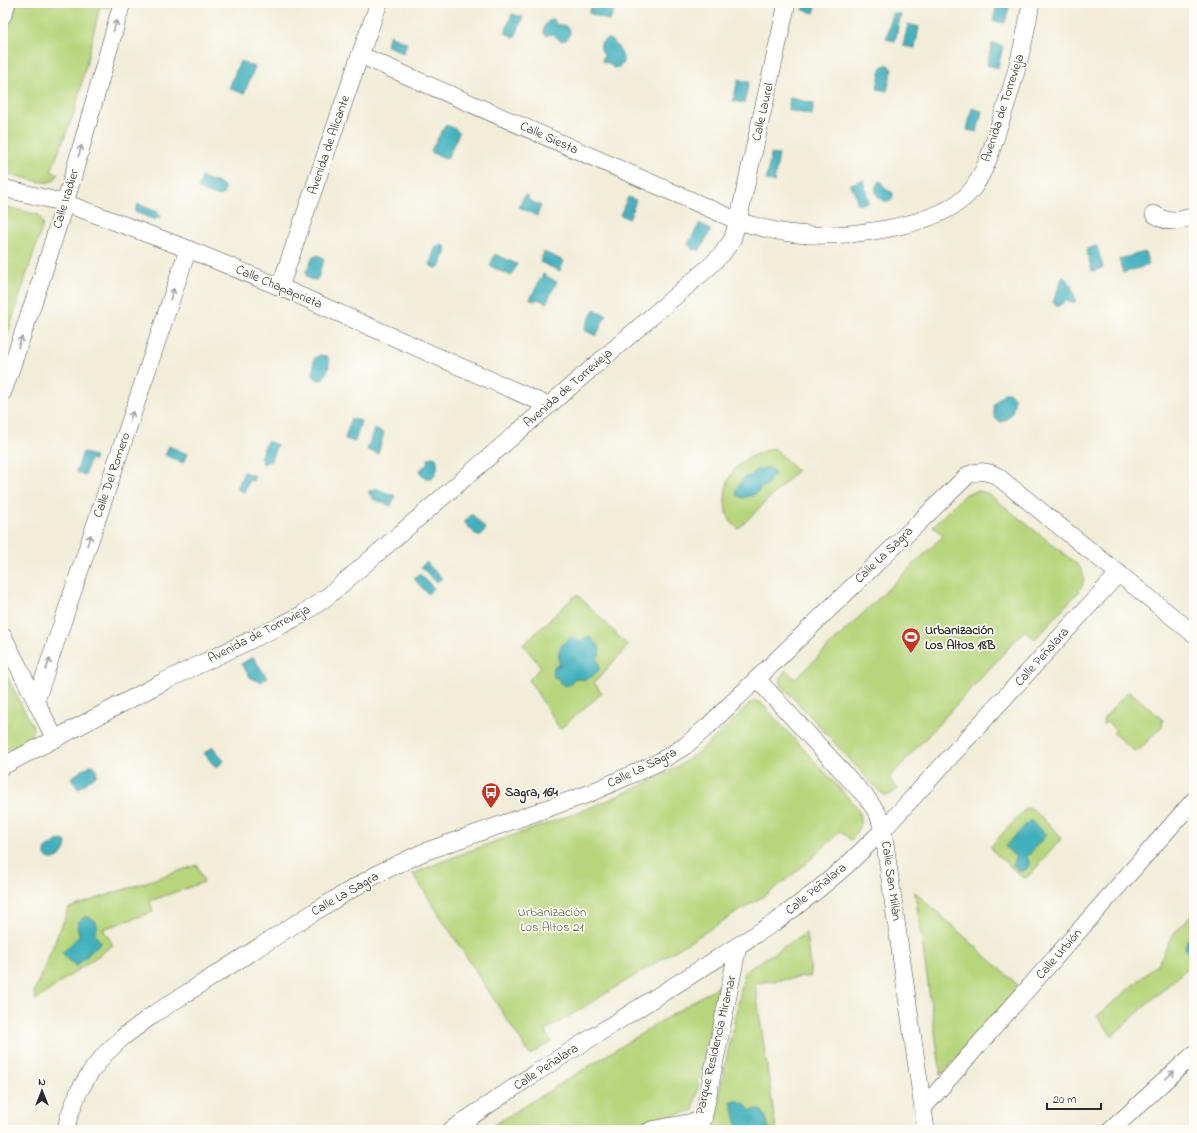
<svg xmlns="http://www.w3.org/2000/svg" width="1197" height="1133" font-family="'Indie Flower',sans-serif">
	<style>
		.green { fill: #b7d67c; stroke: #718054 }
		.water { fill: #41b0bd; stroke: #366e74 }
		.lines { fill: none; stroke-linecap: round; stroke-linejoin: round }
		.street-casing { stroke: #494845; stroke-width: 18 }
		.street { stroke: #fff; stroke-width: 17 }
		.oneway { stroke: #a0a0a0 }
		.labels { text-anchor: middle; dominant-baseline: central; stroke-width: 3.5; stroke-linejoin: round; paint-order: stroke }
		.street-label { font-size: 13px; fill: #2b2b2b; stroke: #fdfcf7 }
		.poi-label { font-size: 13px; font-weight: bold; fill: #2b2b2b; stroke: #fdfcf7; text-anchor: start }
		.park-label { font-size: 13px; fill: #555e43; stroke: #fdfcf7 }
	</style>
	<rect width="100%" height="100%" fill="#fdfcf7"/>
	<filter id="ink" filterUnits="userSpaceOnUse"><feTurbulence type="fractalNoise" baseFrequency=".025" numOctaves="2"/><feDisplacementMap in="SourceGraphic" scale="8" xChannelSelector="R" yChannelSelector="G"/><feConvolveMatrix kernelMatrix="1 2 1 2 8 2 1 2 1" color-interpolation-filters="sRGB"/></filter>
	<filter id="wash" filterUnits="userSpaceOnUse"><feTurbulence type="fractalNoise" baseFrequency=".012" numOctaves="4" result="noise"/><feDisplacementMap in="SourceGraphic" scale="16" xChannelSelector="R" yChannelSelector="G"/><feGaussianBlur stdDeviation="0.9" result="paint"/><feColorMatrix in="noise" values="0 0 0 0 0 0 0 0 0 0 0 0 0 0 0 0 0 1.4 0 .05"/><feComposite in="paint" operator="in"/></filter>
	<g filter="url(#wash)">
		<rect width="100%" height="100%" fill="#f1edd8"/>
		<g class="green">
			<path d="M17 3H110L109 8 100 6 75 111 51 171 58 174C56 178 54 181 49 182 42 184 12 174 3 172V43Z"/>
			<path d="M3 206 39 215 43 224 3 348Z"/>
			<path d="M774 448 797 471 738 529C728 520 725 512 725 499 726 467 746 456 774 448Z"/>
			<path d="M978 491 983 492 990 495 1078 565C1085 573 1085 582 1080 590L1035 639 1025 630 889 778 898 789 891 794 886 796 881 793 781 685 780 678 786 670 795 679 943 536 933 526 964 495 969 493Z"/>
			<path d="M577 594 628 646 594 683 602 693 560 729 529 680 541 667 523 645Z"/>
			<path d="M3 669 33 727C33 741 14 746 3 751Z"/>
			<path d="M1128 692 1133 694 1163 720 1162 726 1138 751 1133 750 1113 733 1116 730 1107 722 1104 725 1103 723 1104 718Z"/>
			<path d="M755 701 761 703 856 806C863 818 861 831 851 840L840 831C817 855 794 875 767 894L545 1031 551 1042 530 1055 413 874C485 841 562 823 633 789 651 781 670 772 686 761 710 744 729 724 749 704Z"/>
			<path d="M1026 808 1032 809 1059 834 1061 839 1029 876 1023 878 993 851 991 846Z"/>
			<path d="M197 865 204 882 150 901 153 912 103 929 113 945 36 1000 34 992 69 908Z"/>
			<path d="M915 892 1019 986 941 1075Z"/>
			<path d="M1194 912V962L1112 1036 1097 1016 1158 964 1172 936Z"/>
			<path d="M806 933 811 976 755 983 776 1130H713L712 1127 745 971Z"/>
			<path d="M718 986 719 987 693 1111 597 1130H486Z"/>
		</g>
		<g class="water">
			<path d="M593 3H599V5L614 11 610 21 589 13Z"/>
			<path d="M805 3H817L814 13 803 10Z"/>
			<path d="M997 3H1010L1005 23 993 21Z"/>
			<path d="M893 13 901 14 895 41 886 39Z"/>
			<path d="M512 14 523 17 515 37 505 33Z"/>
			<path d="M552 19 554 20 557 25C564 25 570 25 570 34L566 40C559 42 558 38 552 34L545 35 544 33C543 26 546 22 552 19Z"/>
			<path d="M908 24 919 27 915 48 903 46Z"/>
			<path d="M390 35 407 43 403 53 386 45Z"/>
			<path d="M609 39C616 42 625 56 623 63L619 67 613 68 609 63 603 62 602 60 604 55C599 48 599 40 609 39Z"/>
			<path d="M992 43 1003 46 998 68 987 65Z"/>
			<path d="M240 61 255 67 244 94 229 88Z"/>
			<path d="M885 65H888L892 69 887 91 877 89 881 68Z"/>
			<path d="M738 80 749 82 744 103 733 101Z"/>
			<path d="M790 98 814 103 812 115 788 110Z"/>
			<path d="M972 108 982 111 977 132 967 130Z"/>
			<path d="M445 126C449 125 457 129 459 133L448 157 445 159 432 153 431 150Z"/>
			<path d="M771 154 779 155 774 182 766 180Z"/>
			<path d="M202 177 223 185 225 189 223 195 216 196 198 189Z"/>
			<path d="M863 180 869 202 858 205 854 189 851 188 850 186 851 184Z"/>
			<path d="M879 181 882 182 884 188 893 193V197L891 201C878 203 871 190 879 181Z"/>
			<path d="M525 195 528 196V200L541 206 537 216 519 207 524 196Z"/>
			<path d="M628 197 636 200 629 219 620 215Z"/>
			<path d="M138 204 158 212 157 214 160 215V218H155V220L135 212Z"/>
			<path d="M700 223 711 230 699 251 697 249 693 250 688 244Z"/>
			<path d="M440 245 445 246 446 252 442 258V264L440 267 435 268 431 266 430 262 436 247Z"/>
			<path d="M1097 246 1103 268 1092 271 1086 249Z"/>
			<path d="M544 252 564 261 560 271 540 262Z"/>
			<path d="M1145 252 1149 265 1123 273 1119 259Z"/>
			<path d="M495 254 517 264 511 276 490 266Z"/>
			<path d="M318 255C328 259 322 263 320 270 319 275 320 276 316 280L310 279 307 277 306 272 313 257Z"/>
			<path d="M543 274 557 282 546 303 538 299 534 301 530 299Z"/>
			<path d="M1063 276 1070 283 1076 301 1074 303 1066 301 1057 307 1053 302Z"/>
			<path d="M594 309 606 315 596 336 584 330Z"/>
			<path d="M320 355 327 356C332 363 327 375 322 380H317L313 376 314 360 315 358Z"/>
			<path d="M1004 393H1010L1014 397C1015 406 1012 419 1001 422L996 419 994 416V406L995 403Z"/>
			<path d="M351 418 361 421 355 442 345 439Z"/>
			<path d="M374 429 384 433 378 454 367 450Z"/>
			<path d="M267 441 277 445 270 462 268 461 265 464 262 462 263 459 260 458Z"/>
			<path d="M169 446 187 454 183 463 165 455Z"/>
			<path d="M83 452 95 457 94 460 90 459 85 475 76 472Z"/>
			<path d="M433 457 436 458C439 465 437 474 432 478H425L421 475 420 470 427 464 429 458Z"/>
			<path d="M767 467 773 470 774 475 770 479 767 486 760 488C756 497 750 495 743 498L737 495 736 490 744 478 751 476 756 470 763 469Z"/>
			<path d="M244 472 255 476 253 481 249 480 244 492 237 489Z"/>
			<path d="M375 488 395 496 391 506 371 498 372 496 369 494V491L374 490Z"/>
			<path d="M472 514 486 529 481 536H477L464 522Z"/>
			<path d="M426 562 442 578 437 583 421 567Z"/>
			<path d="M420 574 434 588 428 594 414 579Z"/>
			<path d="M590 637 600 647 599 656 596 659 599 663V670C592 678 584 682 574 678L571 684 565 686 560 683 559 679 554 677 552 673 554 667 560 665C556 654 560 644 570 638L577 639 580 642 585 638Z"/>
			<path d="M253 657 267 678 261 682 251 678 241 664Z"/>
			<path d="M213 747 224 761 216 768 204 753Z"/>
			<path d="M90 765C96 765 98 770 96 776L78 789 71 778Z"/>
			<path d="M1030 820 1046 835 1027 857 1029 862C1029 869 1024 872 1018 871L1013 865 1014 860 1016 857 1005 847Z"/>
			<path d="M63 840 66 842C66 853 55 865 45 856V851L47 847 52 845 56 841Z"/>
			<path d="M86 917C97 918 100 927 94 934L101 942 76 967 62 953 80 935C75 927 77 919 86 917Z"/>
			<path d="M1194 929V949L1188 952 1185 948 1187 940 1190 939 1191 934Z"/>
			<path d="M736 1100 745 1104 750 1111C764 1104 767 1119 769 1130H738L731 1101Z"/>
		</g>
	</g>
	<g filter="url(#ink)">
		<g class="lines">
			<defs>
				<g id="street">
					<path d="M3 15 7 3"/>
					<path d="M360 55 738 221C757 227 777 232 797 234 842 239 939 228 970 192 985 174 992 149 999 126 1008 100 1016 74 1022 48 1026 33 1028 18 1031 3"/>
					<path d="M3 188 65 203 188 249 280 287 547 405"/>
					<path d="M1154 214C1170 225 1177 221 1194 216"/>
					<path d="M280 287 360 55 379 3"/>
					<path d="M3 392 44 271 71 183 122 3"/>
					<path d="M3 636 55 739"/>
					<path d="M757 679 867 798 878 814 883 830 926 1130"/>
					<path d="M36 701 188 249"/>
					<path d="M3 766 165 681 282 625 303 614 328 596 709 267 722 254 732 240 738 221 787 3"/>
					<path d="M923 1108 1194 800"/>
					<path d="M66 1130 69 1116 79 1091 90 1073 104 1055 123 1037 154 1014 292 926 337 898 381 872 424 852 588 794 659 762 685 746 708 726 968 475C979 470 987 471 997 476L1194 634"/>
					<path d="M451 1130 537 1072 777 921 815 892 847 865 883 830 1119 573"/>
					<path d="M651 1130 703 1120 738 946"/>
					<path d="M1111 1130 1194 1054"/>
				</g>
			</defs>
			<use href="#street" class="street-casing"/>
			<use href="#street" class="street"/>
		</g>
		<defs><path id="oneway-shaft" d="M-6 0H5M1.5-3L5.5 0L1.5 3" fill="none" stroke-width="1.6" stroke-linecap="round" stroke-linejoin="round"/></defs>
		<g class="oneway">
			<use href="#oneway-shaft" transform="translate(115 26) rotate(-74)"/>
			<use href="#oneway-shaft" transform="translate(80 151) rotate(-74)"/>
			<use href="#oneway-shaft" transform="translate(172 294) rotate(-71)"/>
			<use href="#oneway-shaft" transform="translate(20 342) rotate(-71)"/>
			<use href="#oneway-shaft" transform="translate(131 417) rotate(-71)"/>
			<use href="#oneway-shaft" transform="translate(89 540) rotate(-71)"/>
			<use href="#oneway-shaft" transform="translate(48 664) rotate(-71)"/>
			<use href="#oneway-shaft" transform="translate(1170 1075) rotate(-42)"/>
		</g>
	</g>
	<defs>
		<symbol id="stadium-pin" viewBox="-11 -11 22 30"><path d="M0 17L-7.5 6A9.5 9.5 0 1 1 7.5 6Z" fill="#c8321e" stroke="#fdfcf7"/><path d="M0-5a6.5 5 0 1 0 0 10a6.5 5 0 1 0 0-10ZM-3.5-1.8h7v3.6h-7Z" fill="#fff"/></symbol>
		<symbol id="bus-pin" viewBox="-11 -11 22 30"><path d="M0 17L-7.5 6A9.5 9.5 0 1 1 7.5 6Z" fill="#c8321e" stroke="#fdfcf7"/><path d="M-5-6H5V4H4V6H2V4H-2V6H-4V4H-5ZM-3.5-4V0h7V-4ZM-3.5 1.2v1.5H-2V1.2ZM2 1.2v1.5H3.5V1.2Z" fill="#fff"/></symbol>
	</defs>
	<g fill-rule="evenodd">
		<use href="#stadium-pin" x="900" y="626" width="22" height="30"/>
		<use href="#bus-pin" x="480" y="781" width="22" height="30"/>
	</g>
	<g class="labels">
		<g class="street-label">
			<text transform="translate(1003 108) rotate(-72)">Avenida de Torrevieja</text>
			<text transform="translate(763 112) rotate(-77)">Calle Laurel</text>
			<text transform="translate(549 138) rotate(24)">Calle Siesta</text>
			<text transform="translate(329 145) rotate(-71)">Avenida de Alicante</text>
			<text transform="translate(66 199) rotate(-73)">Calle Iradier</text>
			<text transform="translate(279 287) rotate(23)">Calle Chapaprieta</text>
			<text transform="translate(568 388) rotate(-41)">Avenida de Torrevieja</text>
			<text transform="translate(112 475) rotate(-71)">Calle Del Romero</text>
			<text transform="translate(884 555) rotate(-44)">Calle La Sagra</text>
			<text transform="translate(259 634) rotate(-27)">Avenida de Torrevieja</text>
			<text transform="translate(1042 657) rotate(-48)">Calle Peñalara</text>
			<text transform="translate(642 768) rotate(-26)">Calle La Sagra</text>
			<text transform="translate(891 881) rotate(82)">Calle San Millán</text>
			<text transform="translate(816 889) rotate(-39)">Calle Peñalara</text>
			<text transform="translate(345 894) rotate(-30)">Calle La Sagra</text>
			<text transform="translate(1059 954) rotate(-49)">Calle Urbión</text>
			<text transform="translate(716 1045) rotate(-77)">Parque Residencia Miramar</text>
			<text transform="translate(546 1067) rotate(-33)">Calle Peñalara</text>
		</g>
		<g class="poi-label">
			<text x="925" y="630">Urbanización<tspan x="925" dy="15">Los Altos 18B</tspan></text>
			<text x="505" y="792">Sagra, 164</text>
		</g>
		<g class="park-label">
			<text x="552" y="912">Urbanización<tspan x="552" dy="15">Los Altos 21</tspan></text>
		</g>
	</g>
	<rect width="1197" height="1133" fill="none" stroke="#fdfcf7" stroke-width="16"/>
	<g transform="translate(42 1091)" stroke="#fdfcf7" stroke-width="3" paint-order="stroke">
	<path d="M0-3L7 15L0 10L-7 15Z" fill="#2b2b2b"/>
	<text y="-6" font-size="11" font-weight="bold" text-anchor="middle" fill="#2b2b2b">N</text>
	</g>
	<path d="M1047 1103v6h54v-6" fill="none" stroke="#2b2b2b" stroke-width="2"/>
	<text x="1053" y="1103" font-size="12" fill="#2b2b2b" stroke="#fdfcf7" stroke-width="3" paint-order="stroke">20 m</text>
</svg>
